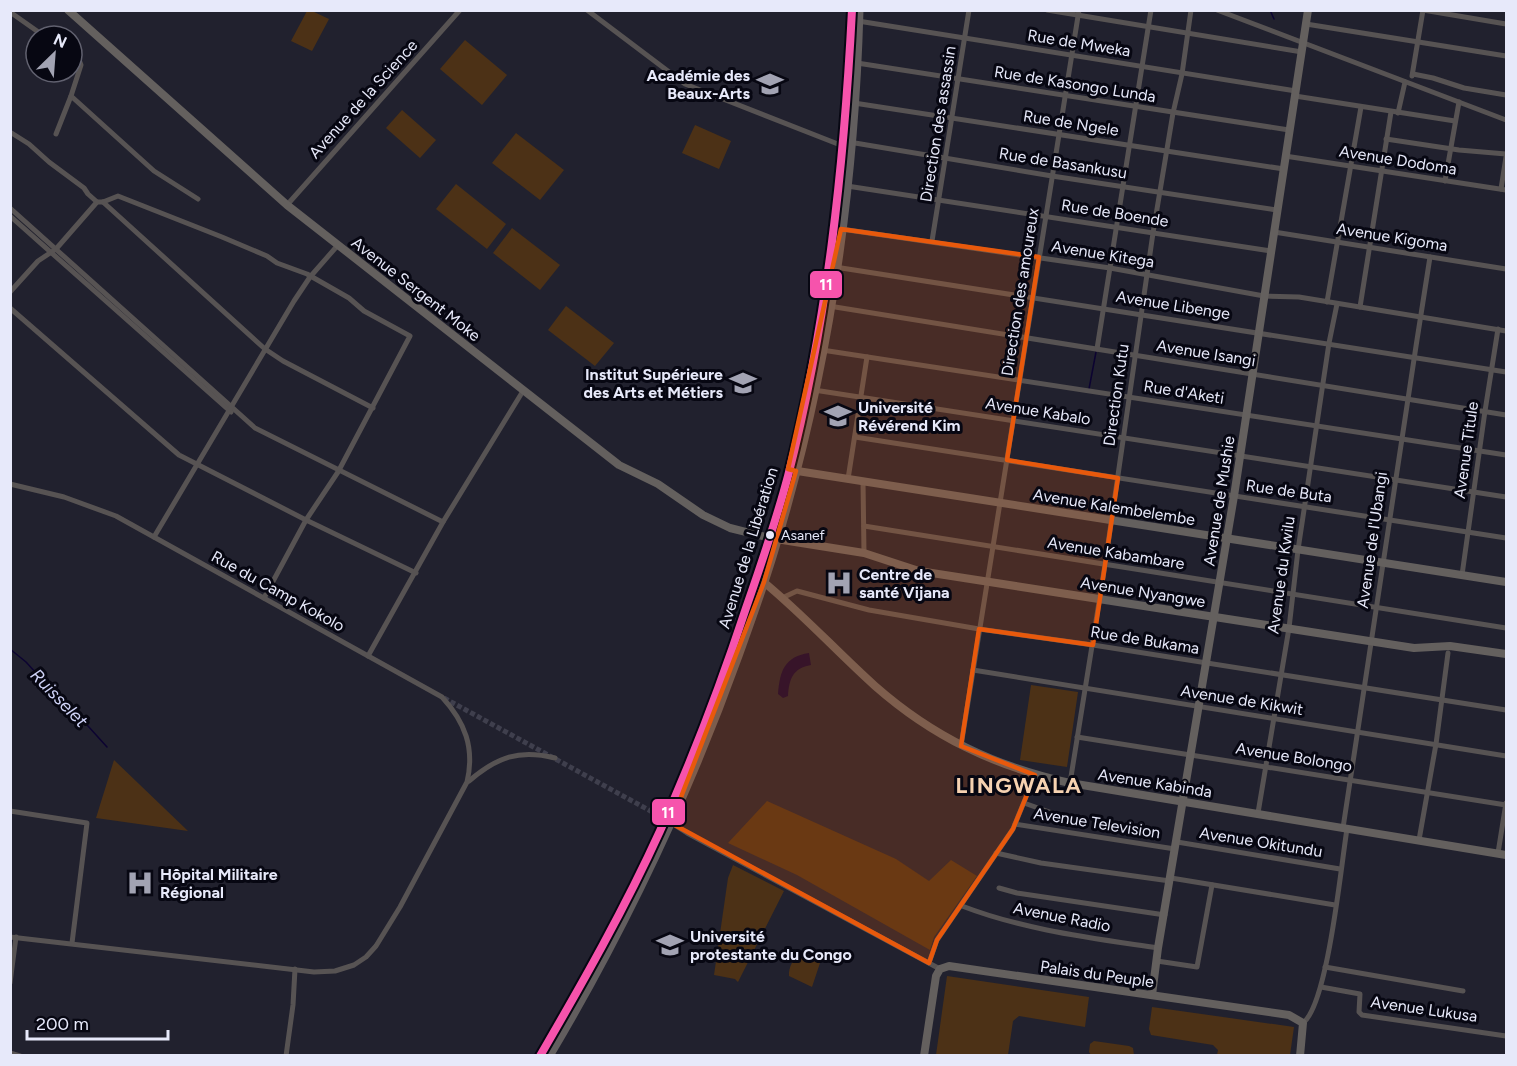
<svg xmlns="http://www.w3.org/2000/svg" width="1517" height="1066" font-family="Figtree,sans-serif">
	<style>
		.green { fill: #4c3116 }
		.water { fill: #0c0331 }
		.lines { fill: none; stroke-linecap: round; stroke-linejoin: round }
		.stream { stroke: #0c0331; stroke-width: 1.5 }
		.street-tunnel { stroke: #3f3f4d; stroke-width: 5; stroke-dasharray: 5 2.5; stroke-linecap: butt }
		.street { stroke: #575353; stroke-width: 5 }
		.secondary { stroke: #64605e; stroke-width: 8 }
		.primary { stroke: #625e5e; stroke-width: 9 }
		.bus-1-casing { stroke: #070712; stroke-width: 12 }
		.bus-1 { stroke: #f653ac; stroke-width: 8 }
		.marked { fill: #e8590c; fill-opacity: 0.2; stroke: #e8590c; stroke-width: 4.5; stroke-linejoin: round }
		.bus-dot { fill: #e7e9fa; stroke: #070712; stroke-width: 2 }
		.labels { text-anchor: middle; dominant-baseline: central; stroke-width: 6; stroke-linejoin: round; paint-order: stroke }
		.bus-label { font-size: 14px; fill: #e7e9fa; stroke: #070712; text-anchor: start }
		.street-label { font-size: 16px; fill: #e7e9fa; stroke: #070712 }
		.poi-label { font-size: 16px; font-weight: bold; fill: #e7e9fa; stroke: #070712; text-anchor: start }
		.water-label { font-size: 18px; font-style: italic; fill: #ced2f6; stroke: #070712 }
		.district-label { font-size: 22px; font-weight: bold; letter-spacing: 1.5px; fill: #f6d2b1; stroke: #070712 }
		.line-badge { stroke: #070712; stroke-width: 2 }
		.badge-label { font-size: 16px; text-anchor: middle; font-weight: bold; fill: #fff }
	</style>
	<rect width="100%" height="100%" fill="#21212e"/>
	<g class="green">
		<path d="M307 11H312L329 19 312 51 291 41Z"/>
		<path d="M465 40 507 75 482 105 440 69Z"/>
		<path d="M402 110 436 140 420 158 386 128Z"/>
		<path d="M695 125 731 141 719 169 682 153Z"/>
		<path d="M516 133 564 170 540 200 492 163Z"/>
		<path d="M456 184 506 224 487 249 436 209Z"/>
		<path d="M512 228 560 265 540 290 493 253Z"/>
		<path d="M566 306 614 343 595 366 548 330Z"/>
		<path d="M1031 685 1078 692 1067 767 1020 760Z"/>
		<path d="M114 760 188 831 96 818Z"/>
		<path d="M767 801 896 859 929 881 951 860 977 876 934 937 930 950 797 875 728 843Z"/>
		<path d="M733 865 784 891 738 982 735 979 714 975 728 878Z"/>
		<path d="M801 953 820 963 812 987 789 976C788 968 794 956 801 953Z"/>
		<path d="M947 976 1089 997 1085 1027 1019 1016 1013 1021 1008 1055H936Z"/>
		<path d="M1152 1007 1294 1027 1290 1055H1217L1218 1050 1213 1045 1151 1035 1149 1029Z"/>
		<path d="M1094 1041 1129 1046 1133 1048 1134 1055H1091L1089 1052 1090 1044Z"/>
	</g>
	<path class="water" d="M809 653 811 665C793 668 789 679 788 696L783 698 778 694C780 671 784 657 809 653Z"/>
	<g class="lines">
		<g class="stream">
			<path d="M1270 10 1274 19"/>
			<path d="M1089 389 1096 352"/>
			<path d="M10 649 26 662 67 707 78 715 107 747"/>
		</g>
		<path class="street-tunnel" d="M444 698 667 820"/>
		<g class="street">
			<path d="M587 10 685 84 843 146"/>
			<path d="M1047 10 1302 52"/>
			<path d="M1217 10 1506 120"/>
			<path d="M1423 10 1506 24"/>
			<path d="M10 12 44 36"/>
			<path d="M858 21 1296 91"/>
			<path d="M1306 24 1506 56"/>
			<path d="M72 55 79 60 81 65 71 96 154 171 198 199"/>
			<path d="M857 63 1289 130"/>
			<path d="M1413 74 1433 78 1464 88 1506 95"/>
			<path d="M1412 76 1423 10"/>
			<path d="M1295 96 1455 121"/>
			<path d="M854 103 1284 169"/>
			<path d="M1398 113 1405 82"/>
			<path d="M10 132 29 144 49 162 84 188 88 194 97 202"/>
			<path d="M56 134 71 96"/>
			<path d="M1386 139 1459 150 1506 154"/>
			<path d="M849 142 1052 176 1277 210"/>
			<path d="M1285 156 1506 190"/>
			<path d="M1445 181 1459 102"/>
			<path d="M847 186 1271 251"/>
			<path d="M1501 189 1506 157"/>
			<path d="M103 202 265 349 283 361 373 408"/>
			<path d="M287 205 460 10"/>
			<path d="M10 208 255 428 443 522"/>
			<path d="M10 216 231 412"/>
			<path d="M841 229 1110 268 1264 296 1299 297 1506 331"/>
			<path d="M1274 232 1506 269"/>
			<path d="M932 241 969 10"/>
			<path d="M835 267 1506 372"/>
			<path d="M10 292 38 261 56 249 97 202H103L118 196 222 237 267 256 277 263 307 274 349 298 364 311 410 336 338 472 306 520 264 598"/>
			<path d="M1327 302 1361 107"/>
			<path d="M829 306 1506 415"/>
			<path d="M1360 307 1391 112"/>
			<path d="M10 308 179 455 306 520 416 573"/>
			<path d="M1097 349 1151 10"/>
			<path d="M822 350 1506 455"/>
			<path d="M814 390 1506 497"/>
			<path d="M855 437 1506 538"/>
			<path d="M848 479 867 357"/>
			<path d="M863 481 864 553"/>
			<path d="M10 484 64 497 116 516 442 697C465 722 475 748 467 782L400 907 376 946 366 957 354 965 335 971 314 972 10 937"/>
			<path d="M864 526 1506 628"/>
			<path d="M154 537 294 301 310 277 338 245"/>
			<path d="M1462 575 1485 411 1498 329"/>
			<path d="M782 598 797 591 869 610 979 629 1093 645 1506 710"/>
			<path d="M368 656 443 522 523 391"/>
			<path d="M973 670 1506 756"/>
			<path d="M1077 737 1506 805"/>
			<path d="M961 746 1079 10"/>
			<path d="M469 781C497 757 519 749 555 758"/>
			<path d="M1070 783 1105 565 1153 233 1173 113 1182 74 1191 10"/>
			<path d="M1024 803 1055 814"/>
			<path d="M10 811 87 823 72 943"/>
			<path d="M1258 813 1289 628 1298 550 1329 343 1337 304"/>
			<path d="M670 822 687 833 940 969"/>
			<path d="M1015 824 1175 849"/>
			<path d="M1343 828C1371 637 1400 447 1430 257"/>
			<path d="M1419 840 1436 744 1448 653"/>
			<path d="M1177 842 1340 869"/>
			<path d="M996 853 1041 863 1170 881"/>
			<path d="M1498 853 1506 803"/>
			<path d="M1171 878 1335 905"/>
			<path d="M999 888 1017 893 1165 915"/>
			<path d="M962 906C1024 930 1092 938 1158 948"/>
			<path d="M1157 961 1197 967 1212 885"/>
			<path d="M929 963 937 940 1013 829 1035 775"/>
			<path d="M1325 967 1463 991"/>
			<path d="M10 983 16 937"/>
			<path d="M1321 987 1360 994 1359 1012 1362 1015 1506 1036"/>
			<path d="M1303 1023C1328 1004 1341 865 1347 829"/>
			<path d="M10 1053 20 1056"/>
			<path d="M286 1056 293 1005 295 969"/>
		</g>
		<g class="secondary">
			<path d="M68 10 287 205 619 465 658 484 703 515 730 528 770 538 864 553 919 571 1414 648 1450 646 1506 654"/>
			<path d="M791 470 1506 582"/>
			<path d="M760 579C801 612 836 651 875 686 933 737 994 766 1070 783L1506 855"/>
			<path d="M1152 995 1158 948 1234 496 1308 10"/>
			<path d="M924 1056 936 976 940 969 949 966 1289 1015 1303 1023 1300 1056"/>
		</g>
		<g class="primary">
			<path d="M540 1056C583 982 624 908 660 831 694 757 722 680 748 603 755 582 763 562 770 541 821 368 845 189 852 10"/>
			<path d="M549 1056C625 928 688 795 738 656 752 617 766 579 777 540 828 369 854 188 859 10"/>
		</g>
		<defs>
			<path id="bus-1" d="M540 1056C583 982 625 908 660 831 693 758 721 684 746 608 761 565 776 521 788 476 827 324 844 167 852 10"/>
		</defs>
		<use href="#bus-1" class="bus-1-casing"/>
		<use href="#bus-1" class="bus-1"/>
	</g>
	<path class="marked" d="M841 229 1039 257 1007 460 1118 478 1093 645 979 629 961 746 1035 775 1013 829 937 940 929 963 671 823 764 582 796 471 788 469Z"/>
	<defs>
		<symbol id="university-bare" viewBox="-9 -9 18 18"><path d="M0-5L7-2L0 1L-7-2ZM-4 1L0 2.5L4 1V4Q0 6-4 4Z" fill="#a2a3b3" stroke="#070712" stroke-width="2.5" paint-order="stroke"/></symbol>
		<symbol id="hospital-bare" viewBox="-9 -9 18 18"><path d="M-5-5h3v3.5h4V-5h3V5h-3V1.5h-4V5h-3Z" fill="#a2a3b3" stroke="#070712" stroke-width="2.5" paint-order="stroke"/></symbol>
	</defs>
	<g fill-rule="evenodd">
		<use href="#university-bare" x="751" y="65" width="38" height="38"/>
		<use href="#university-bare" x="724" y="364" width="38" height="38"/>
		<use href="#university-bare" x="819" y="397" width="38" height="38"/>
		<use href="#hospital-bare" x="820" y="564" width="38" height="38"/>
		<use href="#hospital-bare" x="121" y="864" width="38" height="38"/>
		<use href="#university-bare" x="651" y="926" width="38" height="38"/>
	</g>
	<circle class="bus-dot" cx="770" cy="535" r="5"/>
	<g class="labels">
		<g class="bus-label">
			<text x="781" y="535">Asanef</text>
		</g>
		<g class="street-label">
			<text transform="translate(1079 43) rotate(9)">Rue de Mweka</text>
			<text transform="translate(1075 84) rotate(9)">Rue de Kasongo Lunda</text>
			<text transform="translate(363 99) rotate(-48)">Avenue de la Science</text>
			<text transform="translate(1071 123) rotate(9)">Rue de Ngele</text>
			<text transform="translate(938 124) rotate(-81)">Direction des assassin</text>
			<text transform="translate(1398 160) rotate(9)">Avenue Dodoma</text>
			<text transform="translate(1063 163) rotate(9)">Rue de Basankusu</text>
			<text transform="translate(1115 213) rotate(9)">Rue de Boende</text>
			<text transform="translate(1392 237) rotate(9)">Avenue Kigoma</text>
			<text transform="translate(1103 254) rotate(9)">Avenue Kitega</text>
			<text transform="translate(416 289) rotate(38)">Avenue Sergent Moke</text>
			<text transform="translate(1020 292) rotate(-81)">Direction des amoureux</text>
			<text transform="translate(1173 305) rotate(9)">Avenue Libenge</text>
			<text transform="translate(1206 353) rotate(9)">Avenue Isangi</text>
			<text transform="translate(1184 392) rotate(9)">Rue d'Aketi</text>
			<text transform="translate(1116 395) rotate(-82)">Direction Kutu</text>
			<text transform="translate(1038 411) rotate(9)">Avenue Kabalo</text>
			<text transform="translate(1466 450) rotate(-82)">Avenue Titule</text>
			<text transform="translate(1289 491) rotate(8)">Rue de Buta</text>
			<text transform="translate(1219 501) rotate(-81)">Avenue de Mushie</text>
			<text transform="translate(1114 507) rotate(9)">Avenue Kalembelembe</text>
			<text transform="translate(1372 540) rotate(-82)">Avenue de l'Ubangi</text>
			<text transform="translate(748 548) rotate(-73)">Avenue de la Libération</text>
			<text transform="translate(1116 553) rotate(9)">Avenue Kabambare</text>
			<text transform="translate(1281 575) rotate(-82)">Avenue du Kwilu</text>
			<text transform="translate(278 591) rotate(29)">Rue du Camp Kokolo</text>
			<text transform="translate(1143 592) rotate(9)">Avenue Nyangwe</text>
			<text transform="translate(1145 640) rotate(9)">Rue de Bukama</text>
			<text transform="translate(1242 700) rotate(9)">Avenue de Kikwit</text>
			<text transform="translate(1294 757) rotate(9)">Avenue Bolongo</text>
			<text transform="translate(1155 783) rotate(9)">Avenue Kabinda</text>
			<text transform="translate(1097 823) rotate(9)">Avenue Television</text>
			<text transform="translate(1261 842) rotate(9)">Avenue Okitundu</text>
			<text transform="translate(1062 917) rotate(11)">Avenue Radio</text>
			<text transform="translate(1097 974) rotate(8)">Palais du Peuple</text>
			<text transform="translate(1424 1009) rotate(8)">Avenue Lukusa</text>
		</g>
		<g class="poi-label">
			<text x="750" y="75" text-anchor="end">Académie des<tspan x="750" dy="18">Beaux-Arts</tspan></text>
			<text x="723" y="374" text-anchor="end">Institut Supérieure<tspan x="723" dy="18">des Arts et Métiers</tspan></text>
			<text x="858" y="407">Université<tspan x="858" dy="18">Révérend Kim</tspan></text>
			<text x="859" y="574">Centre de<tspan x="859" dy="18">santé Vijana</tspan></text>
			<text x="160" y="874">Hôpital Militaire<tspan x="160" dy="18">Régional</tspan></text>
			<text x="690" y="936">Université<tspan x="690" dy="18">protestante du Congo</tspan></text>
		</g>
		<g class="water-label">
			<text transform="translate(59 698) rotate(46)">Ruisselet</text>
		</g>
		<g class="district-label">
			<text x="1019" y="785">LINGWALA</text>
		</g>
	</g>
	<g class="line-badge">
		<rect x="809" y="270" width="34" height="29" rx="6" fill="#f653ac"/>
		<rect x="651" y="798" width="35" height="28" rx="6" fill="#f653ac"/>
	</g>
	<g class="badge-label">
		<text x="826" y="290">11</text>
		<text x="668" y="818">11</text>
	</g>
	<rect width="1517" height="1066" fill="none" stroke="#e7e9fa" stroke-width="24"/>
	<g transform="translate(54 54) rotate(25)"><circle r="28" fill="#070712" stroke="#61616f" stroke-width="1.5"/>
	<path d="M0-4.5L10 22L0 15L-10 22Z" fill="#a2a3b3"/>
	<text y="-9" font-size="16" font-weight="bold" text-anchor="middle" fill="#e7e9fa">N</text>
	</g>
	<path d="M27 1030v9h141v-9" fill="none" stroke="#e7e9fa" stroke-width="3"/>
	<text x="36" y="1030" font-size="18" fill="#e7e9fa" stroke="#070712" stroke-width="4.5" paint-order="stroke">200 m</text>
</svg>
